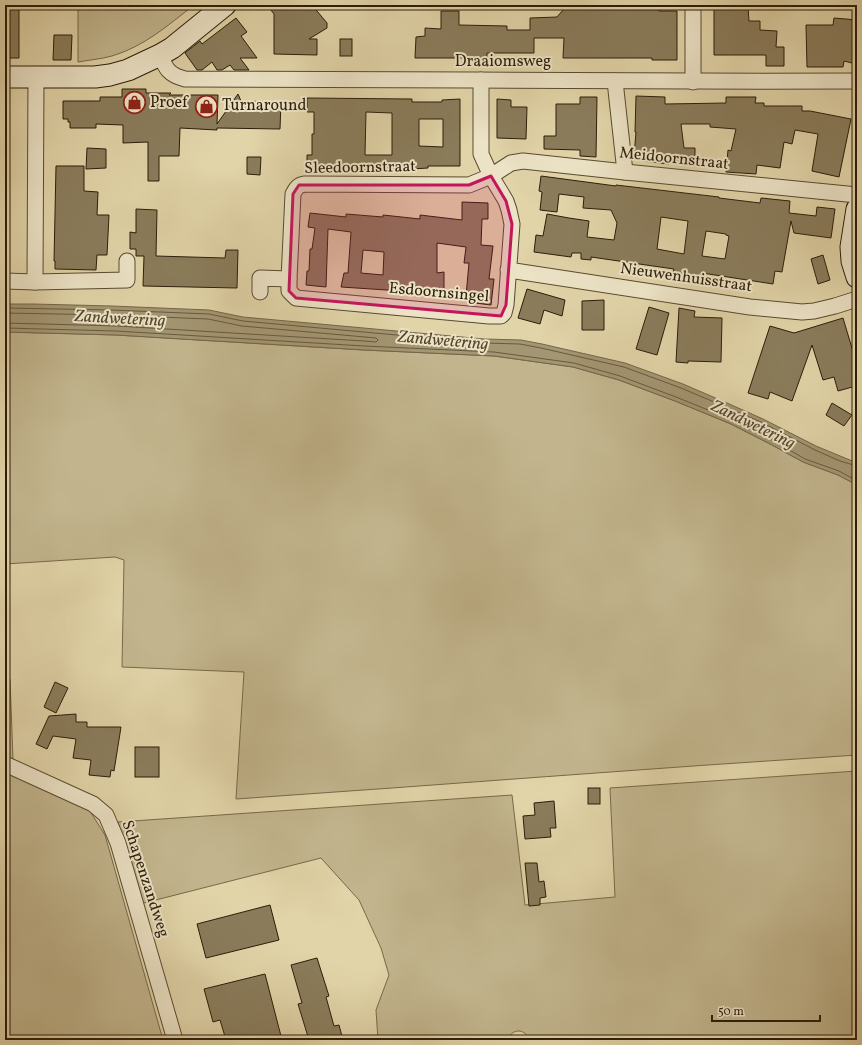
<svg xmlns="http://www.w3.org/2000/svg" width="862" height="1045" font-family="Vollkorn,serif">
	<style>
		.green { fill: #c2b58d; stroke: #77694a }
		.water { fill: #a39672; stroke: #736648 }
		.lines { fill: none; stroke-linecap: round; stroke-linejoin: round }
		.shore { stroke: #685a3d; stroke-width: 1 }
		.building { fill: #8a7c5b; stroke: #2c1d08; fill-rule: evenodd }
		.street-casing { stroke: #594b30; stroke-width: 17 }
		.secondary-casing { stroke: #2c1d08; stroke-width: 23 }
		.street { stroke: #ece3c6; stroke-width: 15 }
		.secondary { stroke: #ece3c6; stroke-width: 21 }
		.marked { fill: #c2185b; fill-opacity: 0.2; stroke: #c2185b; stroke-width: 3; stroke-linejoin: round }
		.labels { text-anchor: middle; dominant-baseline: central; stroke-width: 4; stroke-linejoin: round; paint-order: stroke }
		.street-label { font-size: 16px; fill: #2c1d08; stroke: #ece3c6 }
		.poi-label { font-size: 16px; fill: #2c1d08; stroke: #ece3c6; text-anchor: start }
		.water-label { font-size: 17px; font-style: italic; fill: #56472d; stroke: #ece3c6 }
	</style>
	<rect width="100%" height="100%" fill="#e1d4a8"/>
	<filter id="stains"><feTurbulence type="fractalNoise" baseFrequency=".005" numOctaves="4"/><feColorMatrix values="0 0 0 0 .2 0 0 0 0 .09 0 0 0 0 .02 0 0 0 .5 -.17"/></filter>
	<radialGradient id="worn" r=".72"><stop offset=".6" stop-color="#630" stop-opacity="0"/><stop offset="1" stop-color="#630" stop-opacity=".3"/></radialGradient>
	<g class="green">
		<path d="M78 5H194C167 26 145 46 112 56 101 59 89 60 78 62Z"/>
		<path d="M5 332 116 335 364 350 494 356 573 367 619 380 675 401 731 424 772 445 803 462 838 475 857 485V755C650 768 443 785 236 799L244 672 122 667 124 560 115 557 5 564Z"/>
		<path d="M10 679 13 760 5 756V680Z"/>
		<path d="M5 769 88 808 105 835 163 1040H5Z"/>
		<path d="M857 771V1040H530C524 1028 513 1028 507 1040H378L376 1010 389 975 381 948 359 900 321 858 140 904 118 822 512 795 525 905 615 897 610 788Z"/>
	</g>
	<path class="water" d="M5 304H33L112 306 209 310 243 317 484 339 521 340 542 344 625 363 683 384 727 403 763 419 816 446 857 463V485L838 475 803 462 772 445 731 424 675 401 619 380 573 367 494 356 364 350 116 335 5 332Z"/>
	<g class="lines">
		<g class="shore">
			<path d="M5 308 111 310 209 314 243 321 484 343 520 344 541 348 624 367 681 388 726 407 761 422 815 450 840 461 857 466"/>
			<path d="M5 313 111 315 208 319 242 326 376 338 378 340 376 342 364 341 117 326 5 323"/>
			<path d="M5 328 116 331 364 346 494 352 574 363 620 376 676 397 733 420 774 441 805 459 839 471 857 481"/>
		</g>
	</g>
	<g class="building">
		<path d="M267 5H312L327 23V28L309 39H317V55L274 54V14Z"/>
		<path d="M563 5H659V11H677V60H652V58H563L564 38H534V53H487V58H415L416 37 425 36V28L441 29V11H459V25L507 26V30H530V18L557 17 563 10Z"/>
		<path d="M714 5H739V7H748L749 21H760V30L777 31 776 47H784V66H766V55H714Z"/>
		<path d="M5 8 19 9V58H5Z"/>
		<path d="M236 18 247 32 241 36 257 58H240L249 70H234L230 65 222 70H217L212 62 202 70H197L185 53 200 41 202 44Z"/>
		<path d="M834 18 857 20V62L856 61V64L844 61 843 67H807L806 25H833Z"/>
		<path d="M54 35H72L71 60H53Z"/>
		<rect x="340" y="39" width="12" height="17"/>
		<path d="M122 89H146V93H171L169 95H218L217 124 238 94 241 101 281 102 280 129 217 128V130L180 128 179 156H159V181H148V142L123 143V125L96 124V128H70V122H68V119H63V101H100V97H122Z"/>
		<path d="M636 96 665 97V104L726 103V97H756L755 103H764V106H802V111H810L851 119 839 177 812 171 818 134 795 130 792 144 784 142 780 168 757 165 756 174 726 172 728 150 731 151 736 129 710 127V124H681L684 148H695V160H670L669 164 643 161 644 157 634 156 636 132H635Z"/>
		<path d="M580 97H597L596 157 580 156V150L544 149V136H556V104H580Z"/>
		<path d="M307 98 412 99V102H442V100L460 99V166H428V168L412 169V170L307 169V155H312V134H314V112H307ZM366 112 392 113V155H365ZM419 119H443V147L419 146Z"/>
		<path d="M497 99 511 100V107H527L526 139 497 138Z"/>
		<path d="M87 148 106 149V168L86 169Z"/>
		<path d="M247 157H261L260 175 247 174Z"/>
		<path d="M56 166H84V191L98 192 97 215H109L107 255H97L96 270 55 269V261H54Z"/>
		<path d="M541 176 616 186V185L719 197V198L760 203 761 198 790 201 789 213 816 216 817 207 835 209 831 238 794 233 791 221 782 272 775 271 773 284 702 273V277L673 272 674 269 591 257V260L581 259V253H572L571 257 534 252 536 235 543 236 547 214 569 218 589 221 587 237 614 240 617 223 611 210 583 208 584 197 559 194 557 212 540 210 542 192 539 191ZM661 217 688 221 684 254 657 249ZM706 231 726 234V235L729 236 725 259 702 256Z"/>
		<path d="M462 202 488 203V219H482L481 245 493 246 489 279H494L491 305 475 303 476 297 466 296 469 263H464L466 247 437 243V273L444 272V289L402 290V291L341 287 344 273H348L351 232 328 229 326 287 306 285 307 271H309L310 249H312L315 228 308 227 310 213 346 217V214L383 217V215L420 219V215L462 220ZM363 250 384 252 383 275 361 273Z"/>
		<path d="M136 209 157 210 156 256 225 258 226 250H238L237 288 143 286 144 256H136V249H130V232L136 233Z"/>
		<path d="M823 255 830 280 818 284 811 259Z"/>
		<path d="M527 289 565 300 562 316 544 310 540 324 518 318Z"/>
		<path d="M604 300V330H582V301Z"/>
		<path d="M649 307 669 313 657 355 636 349Z"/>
		<path d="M679 308 695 311 694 317 722 318 721 362 688 361V363L676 362Z"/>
		<path d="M843 318 857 365V380L854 381 856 386 838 391 834 377 823 380 812 345 792 401 770 392 768 399 748 393 770 326 794 333Z"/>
		<path d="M832 403 852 415 844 426 826 415Z"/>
		<path d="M55 682 68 688 56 713 44 707Z"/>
		<path d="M76 714V722H87V727H121L114 771 111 770 110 777 89 775 91 760 73 758 76 739 53 736 47 749 36 744 49 716Z"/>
		<rect x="135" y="747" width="24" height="30"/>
		<rect x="588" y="788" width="12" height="16"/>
		<path d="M554 801 556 828H550L551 837 525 839 523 816 535 815 534 803Z"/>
		<path d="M525 863H537L539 882 544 881 546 897 540 898V905L529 906Z"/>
		<path d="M270 905 279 940 206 958 197 924Z"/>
		<path d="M317 958 329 996 326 997 334 1026 339 1025 343 1040H309L298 1004 302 1003 291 965Z"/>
		<path d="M265 974 282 1040H226L220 1020 213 1022 204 989Z"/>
	</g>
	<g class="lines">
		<defs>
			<g id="street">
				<path d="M160 55C166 69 169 75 185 79 409 79 633 82 857 81"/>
				<path d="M481 80V154L491 176 506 201 509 210 512 224 506 305 504 313 501 316H489L296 298 289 291V279L293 194C296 188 298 185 305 184L469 185 491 176 511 163 523 161 625 172 857 195"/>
				<path d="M615 81 625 172"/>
				<path d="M693 82V5"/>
				<path d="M508 270 750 307 802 312 814 311 835 306 857 299"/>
				<path d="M5 281 35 282 36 77"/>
				<path d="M35 282 127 280V261"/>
				<path d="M260 292V278L289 279"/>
				<path d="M5 764 93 804 106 815 118 843 175 1040"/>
			</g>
			<g id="secondary">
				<path d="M5 77H95L110 75 128 70 160 55 172 48 225 5"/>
				<path d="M857 209 851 247 852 261 857 277"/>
			</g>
		</defs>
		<use href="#street" class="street-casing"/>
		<use href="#secondary" class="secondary-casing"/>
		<use href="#street" class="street"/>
		<use href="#secondary" class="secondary"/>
	</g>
	<path class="marked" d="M491 176 506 201 512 224 506 305 501 316 296 298 289 291 293 194 299 185H469Z"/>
	<defs>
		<symbol id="shop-ring" viewBox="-11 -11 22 22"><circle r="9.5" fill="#ece3c6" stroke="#8f2418" stroke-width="1.5"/><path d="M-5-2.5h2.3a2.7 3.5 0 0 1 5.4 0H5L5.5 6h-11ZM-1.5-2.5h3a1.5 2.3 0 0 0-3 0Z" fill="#8f2418"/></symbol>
	</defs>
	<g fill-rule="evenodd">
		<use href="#shop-ring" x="122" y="90" width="25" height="25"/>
		<use href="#shop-ring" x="194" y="94" width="25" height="25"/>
	</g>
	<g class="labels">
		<g class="street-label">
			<text x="503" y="62">Draaiomsweg</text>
			<text transform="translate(674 159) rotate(6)">Meidoornstraat</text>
			<text transform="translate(360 168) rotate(-1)">Sleedoornstraat</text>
			<text transform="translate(686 278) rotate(8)">Nieuwenhuisstraat</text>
			<text transform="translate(439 293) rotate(5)">Esdoornsingel</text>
			<text transform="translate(145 879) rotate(72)">Schapenzandweg</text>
		</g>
		<g class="poi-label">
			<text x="150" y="103">Proef</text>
			<text x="222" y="106">Turnaround</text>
		</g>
		<g class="water-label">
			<text transform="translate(120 319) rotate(3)">Zandwetering</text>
			<text transform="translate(443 341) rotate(5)">Zandwetering</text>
			<text transform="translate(753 425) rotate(26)">Zandwetering</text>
		</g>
	</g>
	<rect width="862" height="1045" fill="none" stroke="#e1d4a8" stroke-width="20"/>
	<rect x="6" y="6" width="850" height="1033" fill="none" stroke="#2c1d08" stroke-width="2"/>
	<rect x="10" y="10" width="842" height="1025" fill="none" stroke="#2c1d08"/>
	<path d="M712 1015v6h108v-6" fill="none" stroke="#2c1d08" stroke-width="2"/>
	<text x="718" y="1015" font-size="12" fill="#2c1d08" stroke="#ece3c6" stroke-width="3" paint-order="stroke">50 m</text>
	<rect width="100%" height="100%" filter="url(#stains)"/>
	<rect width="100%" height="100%" fill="url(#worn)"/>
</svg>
